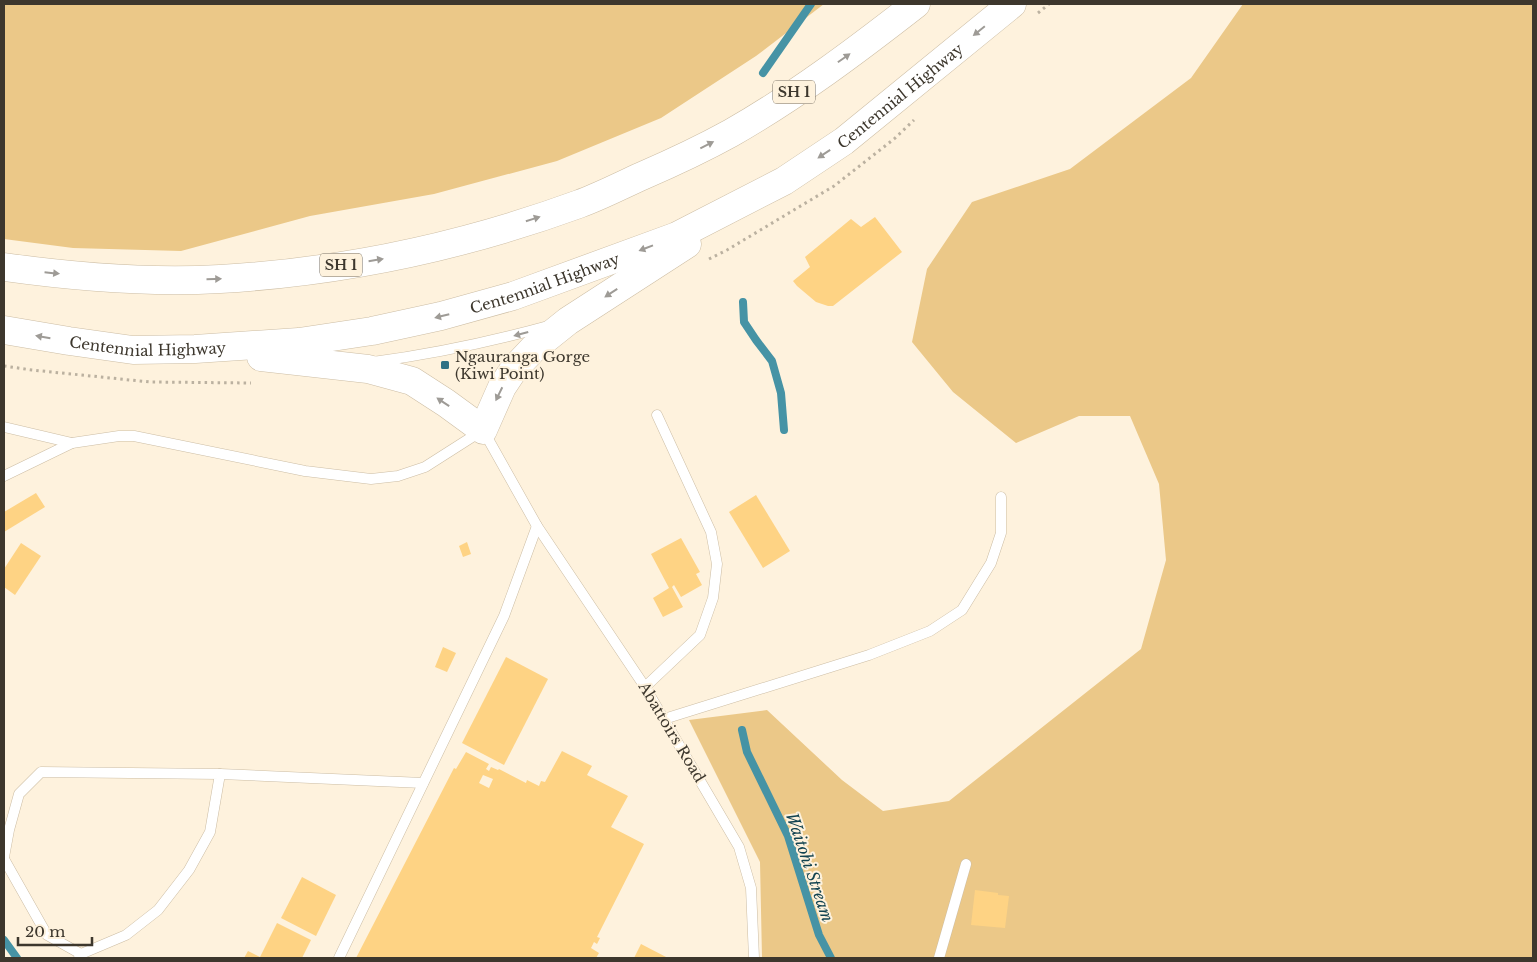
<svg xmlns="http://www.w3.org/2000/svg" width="1537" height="962" font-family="'Libre Baskerville',serif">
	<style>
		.green { fill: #ebc888 }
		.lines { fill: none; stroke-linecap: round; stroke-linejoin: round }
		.stream { stroke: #4693a5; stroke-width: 8 }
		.building { fill: #fed384; fill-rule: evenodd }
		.service-casing { stroke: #ccbda4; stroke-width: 11 }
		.trunk-casing { stroke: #ccbda4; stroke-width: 29 }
		.path { stroke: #bbb1a0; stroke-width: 3; stroke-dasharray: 2.5 4; stroke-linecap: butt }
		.service { stroke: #fff; stroke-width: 10 }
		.trunk { stroke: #fff; stroke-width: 28 }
		.oneway { fill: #9e9b96 }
		.poi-dot { fill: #2f7184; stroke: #fef2dd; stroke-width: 2 }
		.labels { text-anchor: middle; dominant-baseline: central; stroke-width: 4; stroke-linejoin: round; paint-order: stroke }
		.shield { fill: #fef2dd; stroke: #776f62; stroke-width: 1 }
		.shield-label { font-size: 14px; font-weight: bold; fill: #3d372d }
		.street-label { font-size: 15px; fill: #3d372d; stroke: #fef2dd }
		.poi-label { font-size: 15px; fill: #3d372d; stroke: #fef2dd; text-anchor: start }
		.water-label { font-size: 16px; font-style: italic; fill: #124350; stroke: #fef2dd }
	</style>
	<rect width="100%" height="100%" fill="#fef2dd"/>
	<g class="green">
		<path d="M4 4H824L756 56 661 118 557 161 434 194 310 216 181 251 73 248 4 239Z"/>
		<path d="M1243 4H1533V958H762L760 862 689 720 767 710 842 780 883 811 949 801 1141 649 1166 560 1159 484 1130 416H1079L1016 443 953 392 912 342 927 269 972 202 1070 169 1191 78Z"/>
	</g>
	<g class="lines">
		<g class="stream">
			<path d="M763 73 811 4"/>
			<path d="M743 302 744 322 756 340 772 361 781 393 784 430"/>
			<path d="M742 730 747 752 788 836 819 935 831 958"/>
			<path d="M4 940 17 958"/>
		</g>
	</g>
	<g class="building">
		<path d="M875 217 902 252 833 306H828L816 302 797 286 793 281 810 267 805 257 851 219 861 227Z"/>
		<path d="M36 493 45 507 4 532V512Z"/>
		<path d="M756 495 790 551 763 568 729 512Z"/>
		<path d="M681 538 700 572 696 574 702 585 681 597 674 585 672 587 683 607 663 617 653 598 669 588 651 554Z"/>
		<path d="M467 542 471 554 463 557 459 546Z"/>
		<path d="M21 543 41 556 15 595 4 587V569Z"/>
		<path d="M443 647 456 653 447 672 435 667Z"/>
		<path d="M506 657 548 679 504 765 462 743Z"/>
		<path d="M562 751 592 766 587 775 628 796 611 827 644 844 597 937 600 938 597 944 594 942 591 948 599 953 596 958H356L454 768 456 769 466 752 489 764 486 769 489 771 491 767 498 770 499 769 526 783 527 780 539 786 541 781 545 782ZM483 775 493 779 489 788 479 783Z"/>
		<path d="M302 877 336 895 316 936 281 918Z"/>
		<path d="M975 890 998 893V895L1009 896 1005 928 971 925Z"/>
		<path d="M277 923 311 940 302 958H244L248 951 260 957Z"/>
		<path d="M641 944 668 958H634Z"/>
	</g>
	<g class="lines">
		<defs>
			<g id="service">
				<path d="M373 362C433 354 490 342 548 326"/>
				<path d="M4 427 72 443 4 476"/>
				<path d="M72 443 119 436H134L305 471 371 479 398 476 425 467 483 430 537 526 645 687 739 847 751 888 754 958"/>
				<path d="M645 687 700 635 713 598 717 564 711 532 657 415"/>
				<path d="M664 719 869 655 930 631 962 610 991 563 1001 533V497"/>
				<path d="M220 774 423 783"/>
				<path d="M4 857 9 830 19 794 41 772 220 774 210 832 189 870 158 910 126 935 81 954 79 958"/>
				<path d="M4 859 47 935 81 954"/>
				<path d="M339 958 504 616 537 526"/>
				<path d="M939 958 966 864"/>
			</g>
			<g id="trunk">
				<path d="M4 267C75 277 148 283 220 279 342 272 464 246 579 204 601 196 622 185 642 176 672 163 702 149 731 133 796 96 857 50 916 4"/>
				<path id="s1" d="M4 330 69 341 133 350 195 349 299 342 372 331 441 316 513 296 677 236 784 181 844 141 1012 4"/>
				<path d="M261 357 368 369 412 381 446 403 483 430 502 387 514 369 533 349 568 321 687 244"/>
			</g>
		</defs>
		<use href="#service" class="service-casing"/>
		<use href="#trunk" class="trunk-casing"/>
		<g class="path">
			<path d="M1038 13 1049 4"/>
			<path d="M709 259 727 250 834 186 894 139 914 120"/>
			<path d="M4 366 32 370 150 382 251 383"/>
		</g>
		<use href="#service" class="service"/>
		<use href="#trunk" class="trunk"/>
	</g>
	<defs><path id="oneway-solid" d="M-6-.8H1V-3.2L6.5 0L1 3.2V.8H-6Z" transform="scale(1.25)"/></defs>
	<g class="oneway">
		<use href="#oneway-solid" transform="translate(979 31) rotate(141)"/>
		<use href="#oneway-solid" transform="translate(844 58) rotate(-35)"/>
		<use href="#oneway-solid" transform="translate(707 145) rotate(-27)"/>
		<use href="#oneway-solid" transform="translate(824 154) rotate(146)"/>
		<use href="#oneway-solid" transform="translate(533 219) rotate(-18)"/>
		<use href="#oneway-solid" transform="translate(646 248) rotate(159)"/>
		<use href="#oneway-solid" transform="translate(376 260) rotate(-9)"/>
		<use href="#oneway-solid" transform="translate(52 273) rotate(6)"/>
		<use href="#oneway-solid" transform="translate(214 279) rotate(-1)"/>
		<use href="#oneway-solid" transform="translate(611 293) rotate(147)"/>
		<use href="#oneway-solid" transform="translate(442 316) rotate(166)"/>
		<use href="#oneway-solid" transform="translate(521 334) rotate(165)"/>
		<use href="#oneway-solid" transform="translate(43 337) rotate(-170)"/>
		<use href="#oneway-solid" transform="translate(499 394) rotate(116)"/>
		<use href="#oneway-solid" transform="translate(443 402) rotate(-146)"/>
	</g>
	<rect class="poi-dot" x="440" y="360" width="10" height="10" rx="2.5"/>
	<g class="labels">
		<g class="shield">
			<rect x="773" y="80.5" width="42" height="23" rx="4"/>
			<rect x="320" y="253.5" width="42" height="23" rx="4"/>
		</g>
		<g class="shield-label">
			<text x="794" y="92">SH 1</text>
			<text x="341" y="265">SH 1</text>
		</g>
		<g class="street-label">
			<text stroke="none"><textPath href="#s1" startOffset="955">Centennial Highway</textPath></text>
			<text stroke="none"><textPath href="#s1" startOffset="550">Centennial Highway</textPath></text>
			<text stroke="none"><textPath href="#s1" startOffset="145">Centennial Highway</textPath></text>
			<text transform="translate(672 732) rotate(59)">Abattoirs Road</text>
		</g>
		<g class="poi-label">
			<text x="455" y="356">Ngauranga Gorge<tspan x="455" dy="17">(Kiwi Point)</tspan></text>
		</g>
		<g class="water-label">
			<text transform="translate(810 867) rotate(71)">Waitohi Stream</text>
		</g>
	</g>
	<rect width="1537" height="962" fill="none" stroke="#3d372d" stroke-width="10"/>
	<path d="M18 937v8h74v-8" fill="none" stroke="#3d372d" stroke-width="2.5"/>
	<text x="25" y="937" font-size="15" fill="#3d372d" stroke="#fef2dd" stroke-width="4" paint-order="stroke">20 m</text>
</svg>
